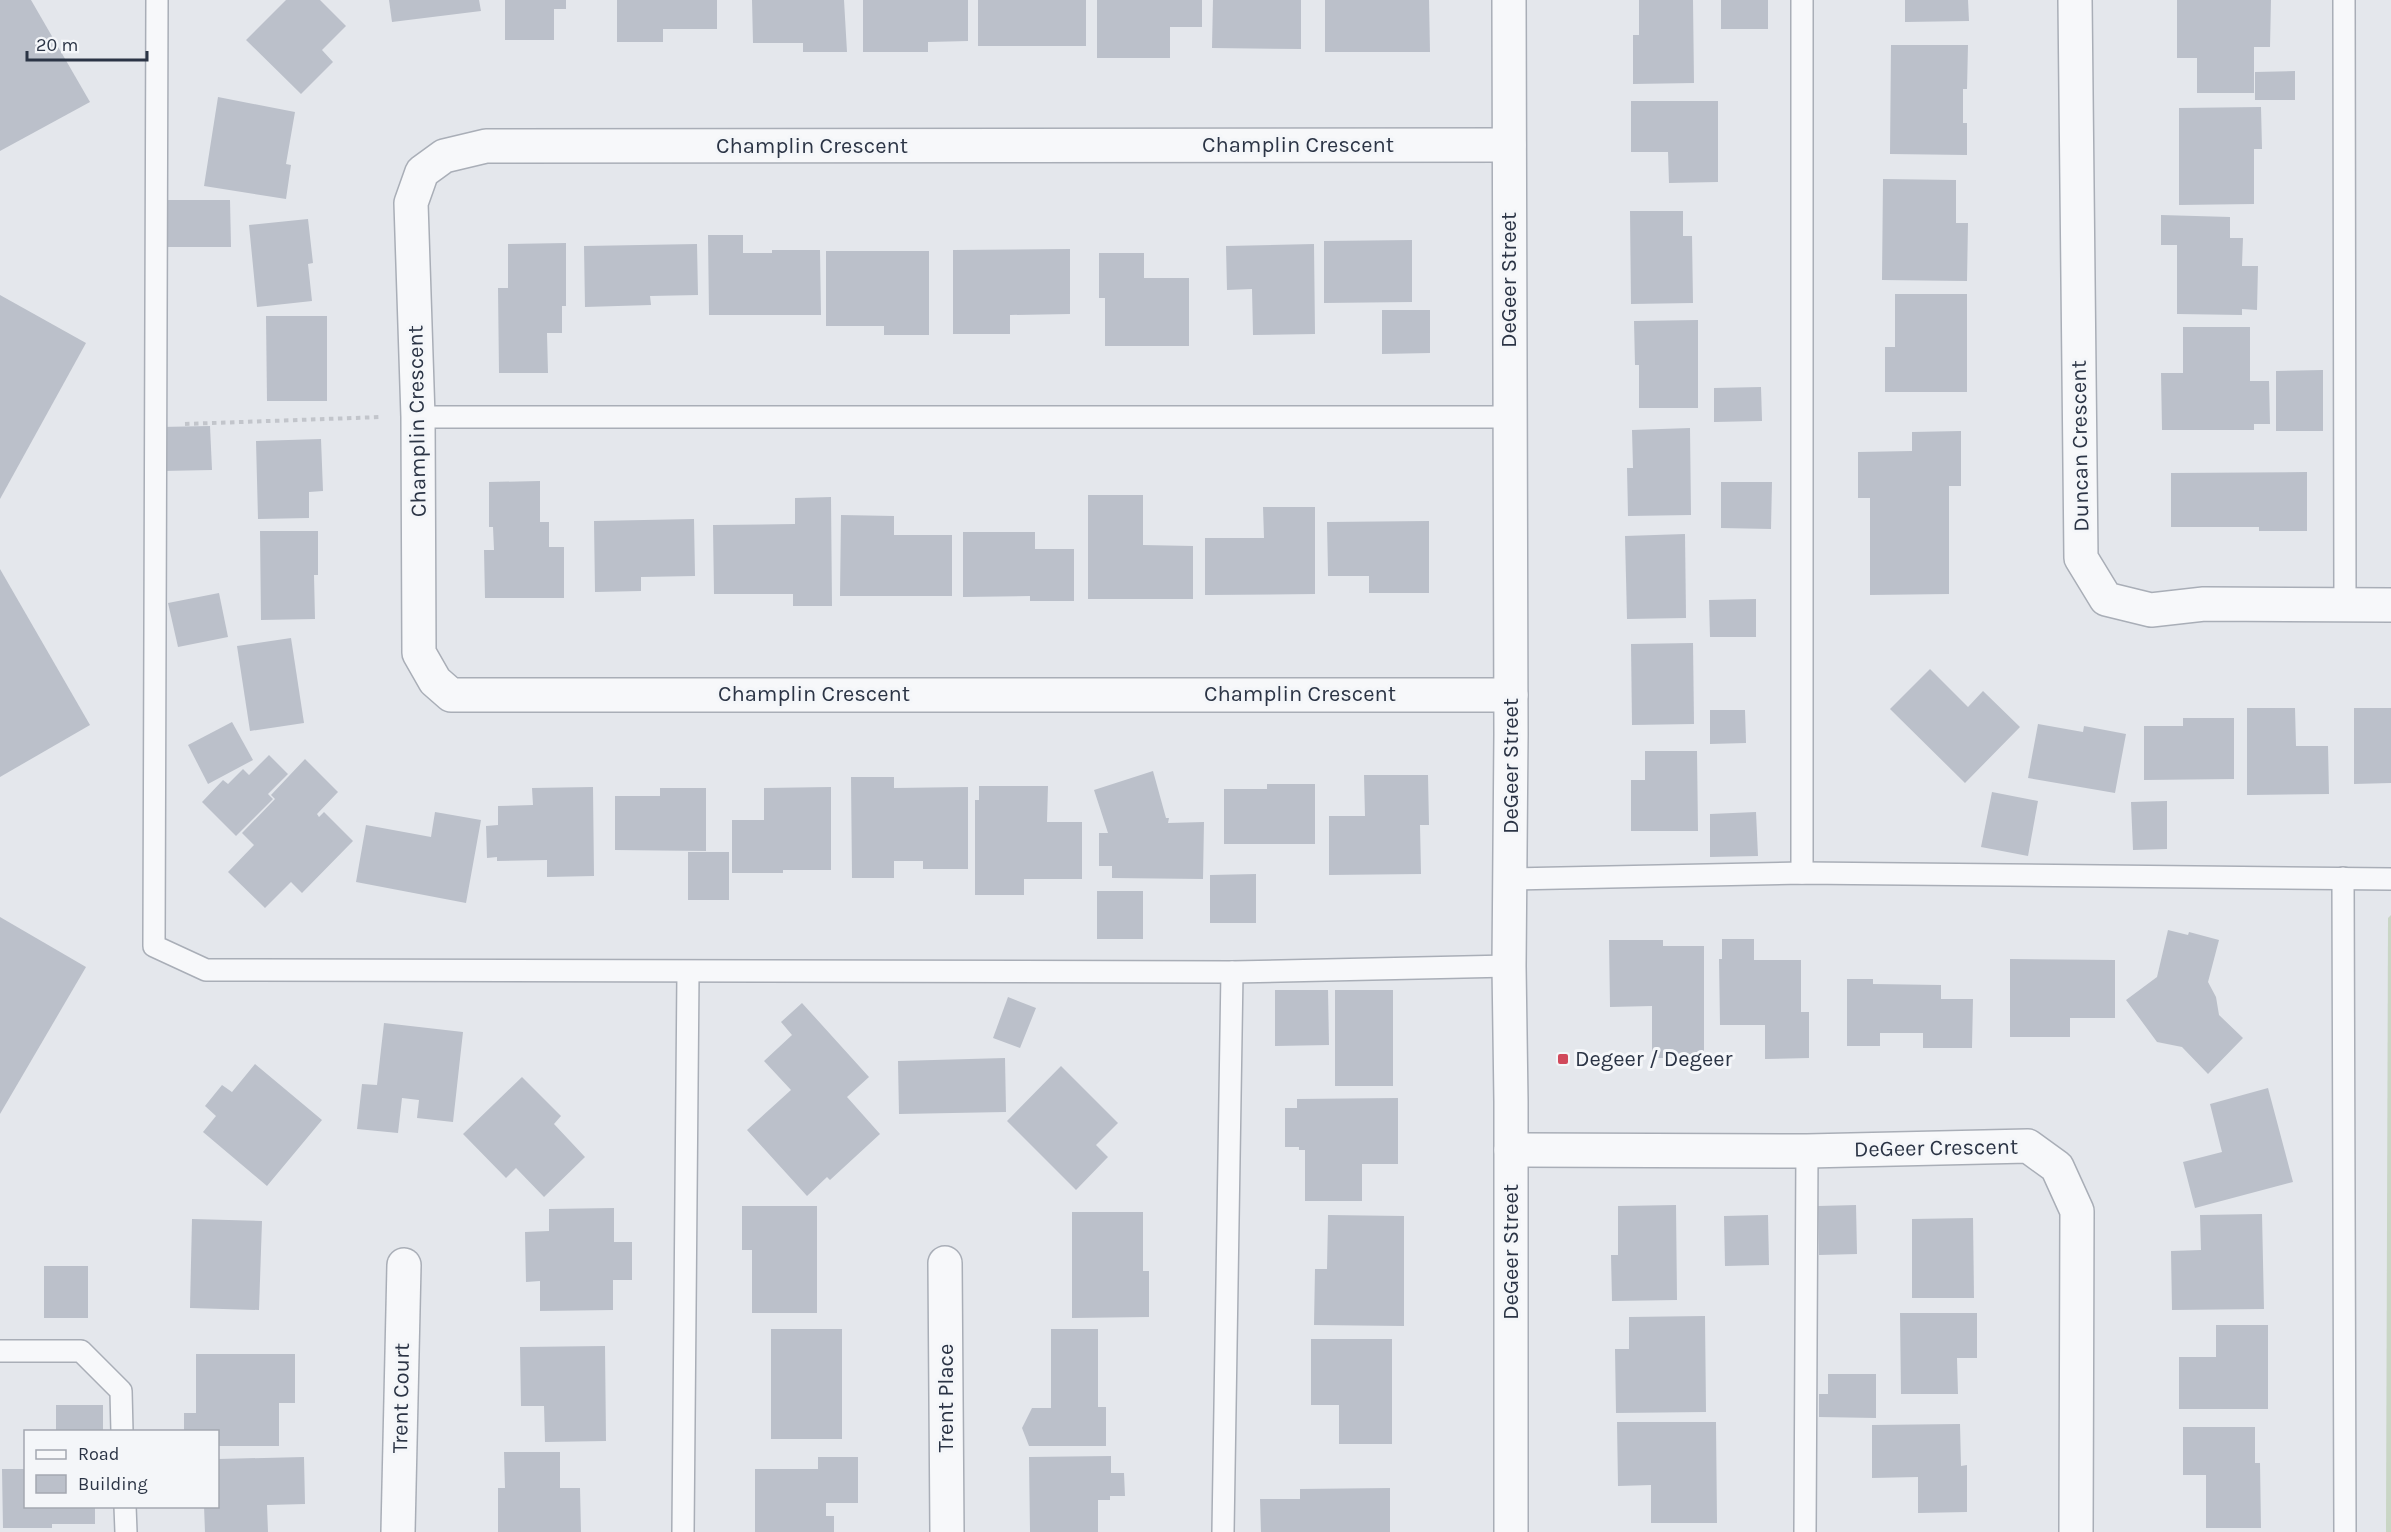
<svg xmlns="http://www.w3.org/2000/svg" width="2391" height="1532" font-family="Karla,sans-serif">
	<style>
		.green { fill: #c9d6c5 }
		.building { fill: #bbc0ca }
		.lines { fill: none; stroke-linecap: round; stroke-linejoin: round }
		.service-casing { stroke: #a9aeb7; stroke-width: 24 }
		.minor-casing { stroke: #a9aeb7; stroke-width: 36 }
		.path { stroke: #c2c5cb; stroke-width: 4; stroke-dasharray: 4.5 4.5; stroke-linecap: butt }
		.service { stroke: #f7f8fa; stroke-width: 21 }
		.minor { stroke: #f7f8fa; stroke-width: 33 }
		.poi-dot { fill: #d1495b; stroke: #f4f6f9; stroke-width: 2 }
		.labels { text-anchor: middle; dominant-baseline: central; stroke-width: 6; stroke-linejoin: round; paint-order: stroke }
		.street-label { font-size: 22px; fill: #2b3445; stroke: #f4f6f9 }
		.poi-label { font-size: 22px; fill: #2b3445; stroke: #f4f6f9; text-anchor: start }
	</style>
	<rect width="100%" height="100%" fill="#e4e7ec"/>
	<path class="green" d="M2391 915V1532H2386L2388 918Z"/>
	<g class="building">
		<path d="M0 0H31L90 102 0 151Z"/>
		<path d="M286 0H320L346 26 322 50 333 62 301 94 246 40Z"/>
		<path d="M389 0H479L481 11 392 22Z"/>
		<path d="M505 0H566V9H554V40H505Z"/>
		<path d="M617 0H717V29H663V42H617Z"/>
		<path d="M752 0H844L847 52H803V43H753Z"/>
		<path d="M863 0H968V41L928 42V52H863Z"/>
		<rect x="978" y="0" width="108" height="46"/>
		<path d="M1097 0H1202V27H1170V58H1097Z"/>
		<path d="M1213 0H1301V49L1212 48Z"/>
		<path d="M1325 0H1429L1430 52H1325Z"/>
		<path d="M1639 0H1693L1694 83 1633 84V35H1639Z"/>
		<rect x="1721" y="0" width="47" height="29"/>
		<path d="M1905 0H1968L1969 21 1905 22Z"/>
		<path d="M2177 0H2271L2270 47H2254V93H2197V58H2177Z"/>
		<path d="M1891 45H1968L1967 89H1963V123H1967V155L1890 154Z"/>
		<path d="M2295 71V100H2255V72Z"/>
		<path d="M218 97 295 112 286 164 291 165 286 199 204 186Z"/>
		<path d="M1631 101H1718V182L1669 183 1668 152H1631Z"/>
		<path d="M2261 107 2262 149H2254V204L2179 205V108Z"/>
		<path d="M1883 179 1956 180V223H1968L1967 281 1882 280Z"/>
		<path d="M168 200H230L231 247H168Z"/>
		<path d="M1630 211H1683V236H1692L1693 303 1631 304Z"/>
		<path d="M2161 215 2230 217V238H2243L2242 266H2258L2257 310 2242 309V315L2177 314V245H2161Z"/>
		<path d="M308 219 313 263 308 264 312 301 257 307 249 225Z"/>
		<path d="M708 235H743V253H772V250H820L821 315H709Z"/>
		<path d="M1412 240V302L1324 303V241Z"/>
		<path d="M566 243V306H562V333H547L548 373H499L498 288H508V244Z"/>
		<path d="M697 244 698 295 650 296 651 305 585 307 584 246Z"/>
		<path d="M1314 244 1315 334 1253 335 1252 289 1227 290 1226 246Z"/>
		<path d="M1070 249V314L1010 315V334H953V250Z"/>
		<path d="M826 251H929V335H884V326H826Z"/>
		<path d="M1099 253H1144V278H1189V346H1105V298H1099Z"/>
		<path d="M1895 294H1967V392H1885V347H1895Z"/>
		<path d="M0 295 86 343 0 499Z"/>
		<path d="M1382 310H1430V353L1382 354Z"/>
		<path d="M266 316H327V401H267Z"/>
		<path d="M1698 320V408H1639V365H1635L1634 321Z"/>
		<path d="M2183 327H2250V381H2269L2270 424H2254V430H2162L2161 373H2183Z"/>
		<path d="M2323 370V431H2276V371Z"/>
		<path d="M1761 387 1762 421 1714 422V388Z"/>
		<path d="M210 426 212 470 162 471 160 427Z"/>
		<path d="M1690 428 1691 515 1628 516 1627 468H1633L1632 430Z"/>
		<path d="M1961 431V486H1949V594L1870 595V498H1858V452L1912 451V432Z"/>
		<path d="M321 439 323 491 309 492V518L258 519 256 441Z"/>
		<path d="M2307 472V531H2259V527H2171V473Z"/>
		<path d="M540 481V522H549V547H564V598H485L484 550H494L493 527H489V482Z"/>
		<path d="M1721 482H1772L1771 529 1721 528Z"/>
		<path d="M1088 495H1143V545L1193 546V599H1088Z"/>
		<path d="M831 497 832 606H793V594H714L713 525 795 524V498Z"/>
		<path d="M1263 507H1315V594L1205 595V538H1264Z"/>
		<path d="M841 515 894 516V535H952V596H840Z"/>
		<path d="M694 519 695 576 641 577V591L595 592 594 521Z"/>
		<path d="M1429 521V593H1369V576H1328L1327 522Z"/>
		<path d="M260 531H318V575H314L315 619 261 620Z"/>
		<path d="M963 532H1035V549H1074V601H1030V596L963 597Z"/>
		<path d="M1685 534 1686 618 1627 619 1625 536Z"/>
		<path d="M0 569 90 725 0 777Z"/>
		<path d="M219 593 228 637 178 647 168 603Z"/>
		<path d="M1756 599V637H1710L1709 600Z"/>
		<path d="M291 638 304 723 250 731 237 646Z"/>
		<path d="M1693 643 1694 724 1632 725 1631 644Z"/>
		<path d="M1930 669 1968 707 1983 691 2020 727 1965 783 1890 709Z"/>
		<path d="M2247 708H2295L2296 746H2328L2329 794 2247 795Z"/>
		<path d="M2354 708H2391V783L2354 784Z"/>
		<path d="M1710 710H1745L1746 743 1710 744Z"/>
		<path d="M2183 718H2234V779L2144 780V726H2183Z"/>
		<path d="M232 722 253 760 208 784 188 745Z"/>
		<path d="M2038 724 2083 732 2084 726 2126 734 2115 793 2028 778Z"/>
		<path d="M1645 751H1697L1698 831H1631V780H1645Z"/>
		<path d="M269 755 288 774 268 794 273 799 236 836 202 802 223 780 228 784 243 769 249 775Z"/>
		<path d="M305 759 338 792 317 814 319 817 324 812 353 841 302 893 291 882 265 908 228 872 254 845 242 833 275 799 271 795Z"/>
		<path d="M1153 771 1166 818H1169L1168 823 1204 822 1203 879 1112 878V866H1099V833H1108L1094 790Z"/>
		<path d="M1364 775H1428L1429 825H1420L1421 874 1329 875V816H1365Z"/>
		<path d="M851 777H894V788L968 787V869H923V861H894V878H852Z"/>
		<path d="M1267 784H1315V844H1224V789H1267Z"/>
		<path d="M979 786H1048L1047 822H1082V879H1024V895H975V800H979Z"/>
		<path d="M593 787 594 876 547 877V860L497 861V857L487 858 486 826 498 825V806L533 805 532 788Z"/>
		<path d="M831 787V870H783V873H732V820H764V788Z"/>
		<path d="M660 788H706V851L615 850V796H660Z"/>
		<path d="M1992 792 2038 801 2028 856 1981 847Z"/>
		<path d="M2167 801V849L2133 850 2131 802Z"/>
		<path d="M435 812 481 820 466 903 356 882 366 825 431 837Z"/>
		<path d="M1756 812 1758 856 1710 857V814Z"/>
		<rect x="688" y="852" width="41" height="48"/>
		<path d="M1256 874V923H1210V875Z"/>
		<rect x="1097" y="891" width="46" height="48"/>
		<path d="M0 917 86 967 0 1114Z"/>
		<path d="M2168 930 2188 935 2189 932 2219 940 2208 982 2216 997 2219 1015 2243 1038 2208 1074 2182 1047 2157 1042 2126 1000 2157 977Z"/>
		<path d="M1722 939H1754V960H1801V1012H1809V1058L1765 1059V1025H1720L1719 959H1722Z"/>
		<path d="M1609 940H1663V946H1704V1058H1652V1006L1610 1007Z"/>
		<path d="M2010 959 2115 960V1018H2070V1037H2010Z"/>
		<path d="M1847 979H1873V984L1941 985V999H1973L1972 1048H1923V1033H1880V1046H1847Z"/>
		<path d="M1275 990H1328L1329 1045 1275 1046Z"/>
		<rect x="1335" y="990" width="58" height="96"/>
		<path d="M1008 997 1036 1008 1020 1048 993 1038Z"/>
		<path d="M802 1003 869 1077 847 1097 880 1134 830 1180 827 1177 807 1196 747 1130 791 1090 764 1061 792 1035 781 1022Z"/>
		<path d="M384 1023 463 1032 453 1122 417 1118 419 1100 402 1098 398 1133 357 1129 362 1084 377 1085Z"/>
		<path d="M1005 1058 1006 1112 899 1114 898 1061Z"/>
		<path d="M255 1064 322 1120 267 1186 203 1132 216 1116 205 1106 222 1085 232 1092Z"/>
		<path d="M1061 1066 1118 1123 1096 1145 1108 1157 1076 1190 1007 1121Z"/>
		<path d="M522 1077 561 1116 554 1124 585 1157 544 1197 516 1168 506 1178 463 1134Z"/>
		<path d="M2268 1088 2293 1182 2195 1208 2183 1162 2222 1152 2210 1104Z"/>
		<path d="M1398 1098V1164H1362V1201H1305V1150H1299V1147H1285V1108H1297V1099Z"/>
		<path d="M1676 1205 1677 1300 1612 1301 1611 1255H1618V1206Z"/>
		<path d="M1856 1205 1857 1254 1819 1255 1818 1206Z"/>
		<path d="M742 1206H817V1313H752V1250H742Z"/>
		<path d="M614 1208V1242H632V1280H613V1310L540 1311V1281L526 1282 525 1232 549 1231V1209Z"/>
		<path d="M1072 1212H1143V1271H1149V1317L1072 1318Z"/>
		<path d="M2262 1214 2264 1309 2172 1310 2171 1251 2201 1250 2200 1215Z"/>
		<path d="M1328 1215 1404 1216V1326L1314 1325 1315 1269H1327Z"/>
		<path d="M1768 1215 1769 1265 1725 1266 1724 1216Z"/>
		<path d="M1973 1218 1974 1298H1912V1219Z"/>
		<path d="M192 1219 262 1221 259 1310 190 1308Z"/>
		<rect x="44" y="1266" width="44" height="52"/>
		<path d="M1900 1313H1977V1358H1957L1958 1394H1901Z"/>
		<path d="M1705 1316 1706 1412 1616 1413 1615 1349H1629V1317Z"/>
		<path d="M2216 1325H2268V1409H2179V1357H2216Z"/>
		<rect x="771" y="1329" width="71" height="110"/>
		<path d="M1051 1329H1098V1407H1106V1446H1029L1022 1428 1032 1408H1051Z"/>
		<path d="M1311 1339H1392V1444H1339V1405H1311Z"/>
		<path d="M605 1346 606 1441 545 1442 544 1406H521L520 1347Z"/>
		<path d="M196 1354H295V1403H279V1446H218V1432H184V1413H196Z"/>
		<path d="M1828 1374H1876V1418L1819 1417V1394H1828Z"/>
		<rect x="56" y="1405" width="47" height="27"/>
		<path d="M1617 1422H1716L1717 1523H1651V1485L1618 1486Z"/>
		<path d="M1960 1424 1961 1466 1967 1465V1512L1918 1513V1477L1872 1478V1425Z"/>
		<path d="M2183 1427H2255V1463H2260L2261 1528H2206V1475H2183Z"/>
		<path d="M504 1452H560V1488H580L581 1532H498V1488H505Z"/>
		<path d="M1111 1456V1473H1124L1125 1496H1110V1500H1098V1532H1030L1029 1457Z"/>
		<path d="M304 1457 305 1504 267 1505 268 1532H205L204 1506H218V1459Z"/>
		<path d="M818 1457H858V1503H826V1516H834V1532H755V1469H818Z"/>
		<path d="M2 1469H26V1506H95V1524H52V1528H3Z"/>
		<path d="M1390 1488V1532H1261L1260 1499H1300V1489Z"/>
	</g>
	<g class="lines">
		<defs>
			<g id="service">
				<path d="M157 0 154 946 206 970 1232 972 1509 966"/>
				<path d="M1802 0V873"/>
				<path d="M2344 0 2345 606"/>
				<path d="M418 417H1510"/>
				<path d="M2343 878 2345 1532"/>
				<path d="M1511 879 1802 873 2391 879"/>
				<path d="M0 1351H81L121 1391 122 1432"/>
				<path d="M125 1506 126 1532"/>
				<path d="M683 1532 688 973"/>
				<path d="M1223 1532 1232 972"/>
				<path d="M1805 1532 1807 1151"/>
			</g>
			<g id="minor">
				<path d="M1509 0 1511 734 1509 966 1511 1101V1532"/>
				<path d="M2075 0 2081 558 2106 599 2151 610 2204 604 2391 605"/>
				<path d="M1509 145 486 146 444 156 422 172 411 203 418 417 419 653 435 681 451 695H1511"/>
				<path d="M1511 1150 1807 1151 2028 1146 2057 1167 2077 1211 2076 1532"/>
				<path d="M945 1263 947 1532"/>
				<path d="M398 1532 404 1265"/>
			</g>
		</defs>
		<use href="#service" class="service-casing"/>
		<use href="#minor" class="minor-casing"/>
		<path class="path" d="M185 424 381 417"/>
		<use href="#service" class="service"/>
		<use href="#minor" class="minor"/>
	</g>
	<rect class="poi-dot" x="1557" y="1053" width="12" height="12" rx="3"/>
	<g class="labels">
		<g class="street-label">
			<text x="1298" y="145">Champlin Crescent</text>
			<text x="812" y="146">Champlin Crescent</text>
			<text transform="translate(1509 280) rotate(-90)">DeGeer Street</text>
			<text transform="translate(417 421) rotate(-91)">Champlin Crescent</text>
			<text transform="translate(2080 446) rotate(-91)">Duncan Crescent</text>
			<text x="814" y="694">Champlin Crescent</text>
			<text x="1300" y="694">Champlin Crescent</text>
			<text transform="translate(1511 766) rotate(-90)">DeGeer Street</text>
			<text transform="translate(1936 1148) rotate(-1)">DeGeer Crescent</text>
			<text transform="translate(1511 1252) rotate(-90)">DeGeer Street</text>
			<text transform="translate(401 1398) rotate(-89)">Trent Court</text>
			<text transform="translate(946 1398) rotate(-90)">Trent Place</text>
		</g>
		<g class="poi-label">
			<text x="1575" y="1059">Degeer / Degeer</text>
		</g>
	</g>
	<rect x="24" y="1430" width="195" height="78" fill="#f4f6f9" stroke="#a4a8b1" stroke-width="1.5"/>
	<rect x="36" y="1450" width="30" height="9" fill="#f7f8fa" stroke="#a4a8b1" stroke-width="1.5"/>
	<text x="78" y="1460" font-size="18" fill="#2b3445">Road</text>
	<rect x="36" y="1475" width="30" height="18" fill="#bbc0ca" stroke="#a4a8b1" stroke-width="1.5"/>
	<text x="78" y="1490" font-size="18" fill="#2b3445">Building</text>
	<path d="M27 51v9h120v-9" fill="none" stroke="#2b3445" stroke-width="3"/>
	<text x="36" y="51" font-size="18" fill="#2b3445" stroke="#f4f6f9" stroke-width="4.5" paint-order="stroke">20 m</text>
</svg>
